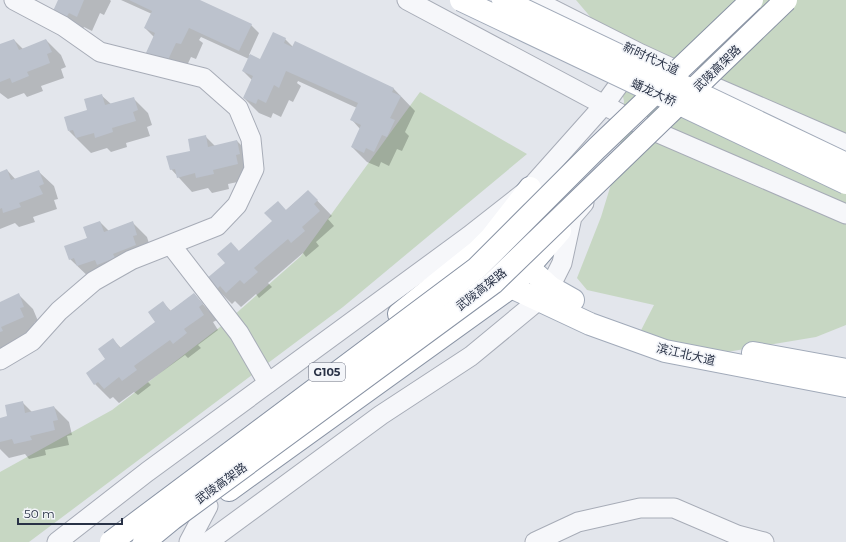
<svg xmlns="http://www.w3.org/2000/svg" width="846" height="542" font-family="Montserrat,'Noto Sans SC',sans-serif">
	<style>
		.green { fill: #c7d7c3 }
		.shadow { fill: #0003 }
		.building { fill: #bcc2cd }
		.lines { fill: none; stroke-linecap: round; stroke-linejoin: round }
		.minor-casing { stroke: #a7acb7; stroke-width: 21 }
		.major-casing { stroke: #a1aab9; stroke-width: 24 }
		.highway-casing { stroke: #8993a4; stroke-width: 24 }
		.minor { stroke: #f6f7fa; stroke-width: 19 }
		.major { stroke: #fff; stroke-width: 22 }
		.highway { stroke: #fff; stroke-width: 22 }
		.major-bridge-casing { stroke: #a1aab9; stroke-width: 24; stroke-linecap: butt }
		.highway-bridge-casing { stroke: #8993a4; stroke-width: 24; stroke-linecap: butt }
		.major-bridge { stroke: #fff; stroke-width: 22 }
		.highway-bridge { stroke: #fff; stroke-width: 22 }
		.labels { text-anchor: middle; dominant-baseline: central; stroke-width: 3.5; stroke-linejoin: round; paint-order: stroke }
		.shield { fill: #f3f5f9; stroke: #666c7c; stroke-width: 1 }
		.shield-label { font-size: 11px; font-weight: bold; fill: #293246 }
		.street-label { font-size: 12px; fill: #293246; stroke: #f3f5f9 }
	</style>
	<rect width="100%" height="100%" fill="#e3e6ec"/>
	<g class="green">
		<path d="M576 0H846V325L816 337 715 354 635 342 654 305 587 290 577 278 601 217 619 158 624 101 610 40Z"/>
		<path d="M420 92 527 154 343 307 29 542H0V472L112 410 224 324 301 256Z"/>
	</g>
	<g class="shadow">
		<path d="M60 0H110L111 1 104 15 100 13 92 31 84 27 81 32 69 26Z"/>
		<path d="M121 0H197L251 25 259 33 249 55 261 61 285 39 293 47 393 88 415 111 405 132 409 136 402 151 397 149 389 166 381 162 379 167 367 162 352 147 360 129 352 120 357 108 298 81 297 83 301 86 293 102 289 100 281 117 273 113 271 118 259 113 244 98 252 80 243 71 249 59 201 37 199 40 203 43 196 59 191 57 183 74 161 69 154 37 145 28 152 14Z"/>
		<path d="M14 40 23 49 46 40 61 55 66 67 61 69 64 78 41 86 43 91 27 97 24 93 8 99 0 93V45Z"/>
		<path d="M101 95 111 104 133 98 148 113 152 125 147 127 150 136 126 143 127 147 111 152 107 148 91 153 69 131Z"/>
		<path d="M206 137 215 146 237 141 252 156V179L228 184 229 189 212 193 208 188 192 192 171 169Z"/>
		<path d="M7 170 16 180 39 172 54 186 58 199 54 200 57 209 33 217 35 222 19 227 15 223 0 229V173Z"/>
		<path d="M308 191 332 216 328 219 334 226 316 242 319 246 306 257 303 253 268 283 272 287 259 298 256 294 241 307 235 301 232 304 217 289 239 251Z"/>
		<path d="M100 222 109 231 132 222 147 237 151 250 127 269 129 273 113 279 93 281 70 259Z"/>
		<path d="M194 294 217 320 213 322 218 330 198 345 201 348 188 358 185 355 148 382 151 385 138 395 134 392 119 403 113 397 110 399 95 384 113 340 121 348 157 322 163 303 171 311Z"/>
		<path d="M19 295 33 309 38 321 34 323 38 332 0 351V303Z"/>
		<path d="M22 402 32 412 54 407 69 422 72 435 67 436 69 445 45 450 46 455 29 459 25 454 9 458 0 449V419L8 417Z"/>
	</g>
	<g class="building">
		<path d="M58 0H84L77 17 69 13 66 18 53 11Z"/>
		<path d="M129 0H200L252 24 239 51 189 28 181 44 176 43 168 60 160 56 158 61 145 55 155 33 144 28 152 11Z"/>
		<path d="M273 32 286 38 284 43 292 47 295 41 394 88 392 92 401 96 390 118 395 120 387 137 382 135 374 152 366 148 364 153 351 147 361 125 350 120 358 103 286 71 279 88 274 85 266 103 258 99 256 104 243 98 253 76 242 71 250 54 260 59Z"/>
		<path d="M14 39 19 50 46 39 52 52 47 54 50 63 27 72 29 76 12 83 10 78 0 82V44Z"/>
		<path d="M102 94 105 105 134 97 138 110 133 112 136 121 112 128 113 132 95 138 94 133 76 138 73 130 68 131 64 117 87 110 84 99Z"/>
		<path d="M206 135 208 147 237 140 240 154 236 155 238 164 213 170 214 174 196 178 195 173 177 178 175 169 170 170 166 156 190 151 188 139Z"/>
		<path d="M7 169 11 180 39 170 44 184 39 186 43 194 19 203 21 207 3 213 2 208 0 209V172Z"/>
		<path d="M308 190 318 200 314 204 320 211 302 227 305 231 291 243 288 239 254 268 258 272 244 284 240 280 226 293 220 286 216 290 206 279 225 263 217 254 231 242 239 251 272 221 264 213 278 201 286 210Z"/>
		<path d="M100 221 104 232 133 221 137 235 133 236 136 245 113 254 115 258 97 265 95 260 77 266 74 258 69 260 64 246 87 238 83 227Z"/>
		<path d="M19 293 24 307 20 308 24 317 1 327 3 331 0 332V302Z"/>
		<path d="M194 293 203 304 199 307 204 315 184 329 187 333 173 344 170 340 134 366 137 370 122 381 119 377 104 389 98 382 94 385 86 373 105 359 98 349 113 338 120 348 155 322 148 312 163 301 170 311Z"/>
		<path d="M23 401 25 413 54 406 58 420 53 421 55 430 30 436 32 440 14 444 12 439 0 442V418L7 416 5 405Z"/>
	</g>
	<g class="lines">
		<defs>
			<g id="minor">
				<path d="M534 0 641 54 691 77 674 97"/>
				<path d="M633 65 604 105 647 128 846 214"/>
				<path d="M691 77 846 144"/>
				<path d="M171 245 239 333 268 383"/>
				<path d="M0 360 32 341 59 311 94 281 131 260 217 226 237 205 254 169 251 139 238 108 204 78 100 52 63 26 14 0"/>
				<path d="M57 542 147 472 469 236 530 188 604 105 407 0"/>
				<path d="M189 542 208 506"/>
				<path d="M208 542 381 415 471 356 540 299 550 287 562 263 572 217 584 203"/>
				<path d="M535 542 578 522 640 508H674L737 535 764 542"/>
			</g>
			<g id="major">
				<path d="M528 267 550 287 573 300"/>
				<path d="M511 287 590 324 665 351 846 386"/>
				<path d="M753 353 846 370"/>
			</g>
			<g id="highway">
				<path d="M399 314 478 251 491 238 530 188"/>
				<path d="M229 490 511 287 560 231"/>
			</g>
		</defs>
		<use href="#minor" class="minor-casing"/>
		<use href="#major" class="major-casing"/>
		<use href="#highway" class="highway-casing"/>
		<use href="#minor" class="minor"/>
		<use href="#major" class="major"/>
		<use href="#highway" class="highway"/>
		<defs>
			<g id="major-bridge">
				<path d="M461 0 846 183"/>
				<path d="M503 0 846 164"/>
			</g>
			<g id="highway-bridge">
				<path d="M111 542 477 268 597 148 752 0"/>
				<path d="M144 542 172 519 493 283 786 0"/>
			</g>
		</defs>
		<use href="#major-bridge" class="major-bridge-casing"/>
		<use href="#highway-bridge" class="highway-bridge-casing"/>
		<use href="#major-bridge" class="major-bridge"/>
		<use href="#highway-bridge" class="highway-bridge"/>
	</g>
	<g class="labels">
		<rect class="shield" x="309" y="363" width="36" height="18" rx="3"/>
		<g class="shield-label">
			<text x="327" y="372">G105</text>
		</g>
		<g class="street-label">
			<text transform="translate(651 58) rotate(25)">新时代大道</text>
			<text transform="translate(717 68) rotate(-44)">武陵高架路</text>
			<text transform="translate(654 92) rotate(25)">蟠龙大桥</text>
			<text transform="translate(481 289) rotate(-38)">武陵高架路</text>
			<text transform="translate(686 354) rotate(13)">滨江北大道</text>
			<text transform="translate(221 483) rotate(-36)">武陵高架路</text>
		</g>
	</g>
	<path d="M18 518v6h104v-6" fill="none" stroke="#293246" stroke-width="2"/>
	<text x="24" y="518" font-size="12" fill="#293246" stroke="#f3f5f9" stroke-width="3" paint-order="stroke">50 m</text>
</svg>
